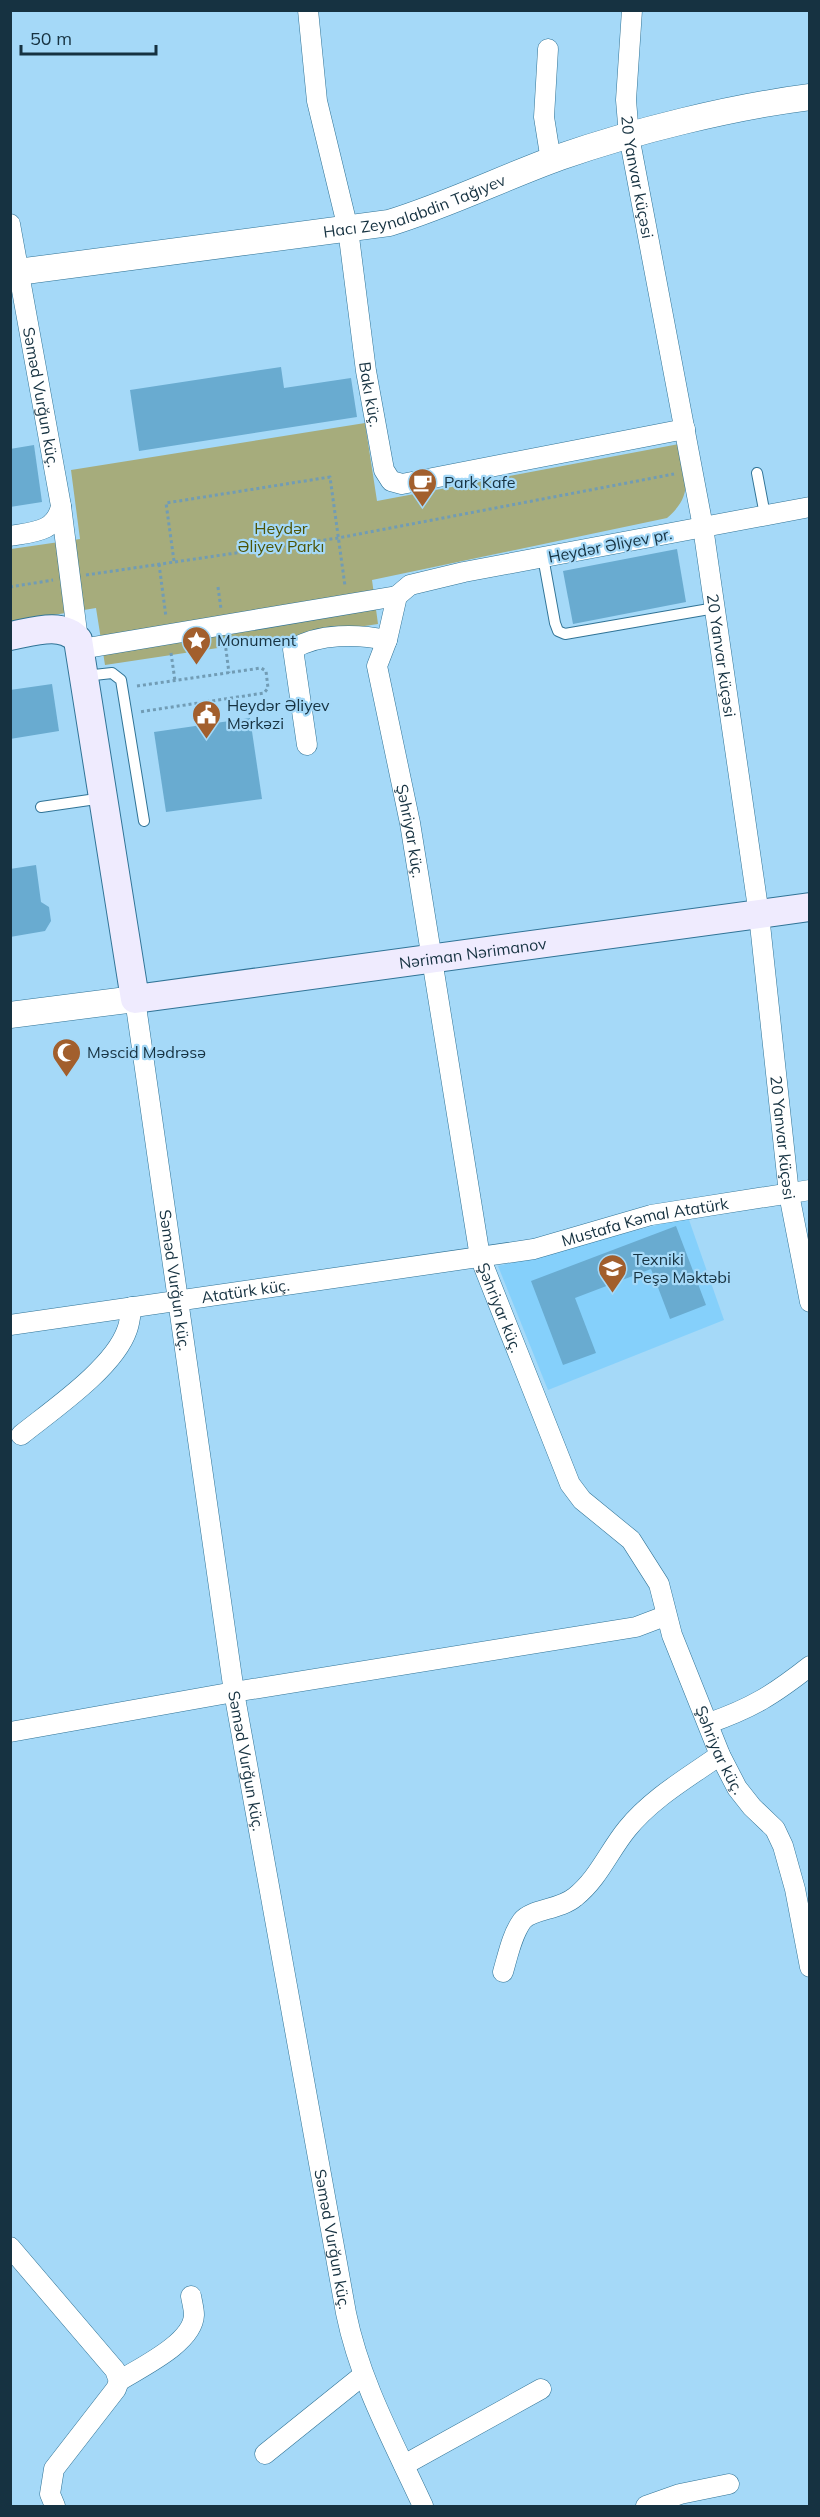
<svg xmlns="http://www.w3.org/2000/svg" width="820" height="2517" font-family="Mulish,sans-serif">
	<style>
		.built { fill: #85d0fb }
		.green { fill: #a6ac7c }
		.building { fill: #69abd0 }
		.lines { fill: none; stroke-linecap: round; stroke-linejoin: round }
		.service-casing { stroke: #307396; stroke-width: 12 }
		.minor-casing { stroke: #307396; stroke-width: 21 }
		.tertiary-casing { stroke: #307396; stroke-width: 27 }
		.secondary-casing { stroke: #307396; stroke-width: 30 }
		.path { stroke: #719cb5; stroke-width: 3; stroke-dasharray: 3 3; stroke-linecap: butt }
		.service { stroke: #fff; stroke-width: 10 }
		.minor { stroke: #fff; stroke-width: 20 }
		.tertiary { stroke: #fff; stroke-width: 26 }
		.secondary { stroke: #efebfe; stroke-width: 28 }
		.labels { text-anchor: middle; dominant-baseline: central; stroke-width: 4.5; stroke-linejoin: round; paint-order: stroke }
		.street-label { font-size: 16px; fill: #163241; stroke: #a5d9f8 }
		.poi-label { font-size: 16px; fill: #163241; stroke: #a5d9f8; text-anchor: start }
		.park-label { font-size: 16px; fill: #4e5406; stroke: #a5d9f8 }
	</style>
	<rect width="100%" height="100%" fill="#a5d9f8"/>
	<path class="built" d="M688 1217 724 1320 548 1390 498 1266Z"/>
	<path class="green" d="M365 423 377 501 679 444C685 477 695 494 667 518L372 580 378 624 105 665 96 608 11 622V549L80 539 71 470Z"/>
	<g class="building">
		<path d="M281 367 284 388 351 378 357 417 139 451 130 390Z"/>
		<path d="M34 445 42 502 10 507V449Z"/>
		<path d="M677 549 686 602 573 624 563 571Z"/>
		<path d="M52 684 59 731 10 739V690Z"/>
		<path d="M250 718 262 799 166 812 154 732Z"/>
		<path d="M36 865 41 902 49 907 51 921 45 931 10 937V869Z"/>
		<path d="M676 1226 706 1305 670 1319 651 1269 575 1298 596 1353 563 1365 531 1281Z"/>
	</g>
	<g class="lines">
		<defs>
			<g id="service">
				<path d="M757 473 765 515"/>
				<path d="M543 557 555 623 558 631 565 634 715 608"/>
				<path d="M85 676 112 673 121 680 144 821"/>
				<path d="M41 807 103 798"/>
			</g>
			<g id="minor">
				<path id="s1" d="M308 10 317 101 348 229 366 371 384 470 391 481 402 484 685 429"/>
				<path id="s2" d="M632 10 626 100 629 136 703 527 759 915 789 1194 810 1302"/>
				<path d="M548 49 544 117 551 161"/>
				<path id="s3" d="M10 224 61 506C56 532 33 532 10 536"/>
				<path d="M61 506 78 640"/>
				<path id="s4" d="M810 507 464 572 410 585 397 596 387 640 377 666 410 823 480 1257 570 1484 582 1500 631 1540 659 1584 672 1635 720 1755 737 1788 752 1807 775 1829 783 1846 795 1889 810 1967"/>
				<path d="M81 649 397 596"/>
				<path d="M307 745 293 649C319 633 358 634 387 640"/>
				<path id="s5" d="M135 999 234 1692 346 2313C360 2382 394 2443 423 2506"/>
				<path id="s6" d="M10 1325 534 1249 651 1215 810 1190"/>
				<path d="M21 1435C52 1410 114 1368 127 1330 130 1323 130 1314 132 1307"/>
				<path d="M709 1723C752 1708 773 1695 810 1666"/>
				<path d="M10 1732 234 1692 636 1627 665 1616"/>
				<path d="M503 1972C508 1955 512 1935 522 1921 531 1909 560 1910 575 1897 598 1879 609 1851 627 1829 652 1798 689 1777 720 1755"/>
				<path d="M10 2247 115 2370 119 2381 116 2389 54 2469 50 2494 55 2506"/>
				<path d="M119 2381C141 2367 193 2343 194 2315 194 2309 192 2302 191 2296"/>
				<path d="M265 2454 362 2376"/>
				<path d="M404 2465 541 2389"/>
				<path d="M646 2506 680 2494 729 2484"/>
			</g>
			<g id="tertiary">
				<path id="s7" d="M10 273 389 223C448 205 502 178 560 157 635 131 731 107 810 97"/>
				<path d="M10 1015 135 999"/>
			</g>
			<g id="secondary">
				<path id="s8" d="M10 636C32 632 62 621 78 640L135 999 810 907"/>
			</g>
		</defs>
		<use href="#service" class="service-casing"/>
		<use href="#minor" class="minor-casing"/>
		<use href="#tertiary" class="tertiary-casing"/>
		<use href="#secondary" class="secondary-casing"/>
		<g class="path">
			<path d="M174 561 166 503 330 477 345 586"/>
			<path d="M159 564 166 617"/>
			<path d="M86 575 338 538 674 474"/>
			<path d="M10 587 53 580"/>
			<path d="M218 587 221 609"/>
			<path d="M225 642 229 673"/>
			<path d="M171 653 175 681"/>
			<path d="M137 686 261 668 266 671 268 688 264 693 139 712"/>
		</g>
		<use href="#service" class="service"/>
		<use href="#minor" class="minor"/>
		<use href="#tertiary" class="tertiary"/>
		<use href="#secondary" class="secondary"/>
	</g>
	<defs>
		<symbol id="cafe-pin" viewBox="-11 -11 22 30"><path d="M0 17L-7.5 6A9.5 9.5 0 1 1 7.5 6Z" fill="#a25f2d" stroke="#a5d9f8"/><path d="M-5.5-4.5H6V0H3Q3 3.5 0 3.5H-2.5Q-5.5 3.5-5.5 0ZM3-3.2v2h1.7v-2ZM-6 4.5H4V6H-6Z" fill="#fff"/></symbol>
		<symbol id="sight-pin" viewBox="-11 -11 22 30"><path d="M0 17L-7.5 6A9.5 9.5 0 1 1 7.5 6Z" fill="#a25f2d" stroke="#a5d9f8"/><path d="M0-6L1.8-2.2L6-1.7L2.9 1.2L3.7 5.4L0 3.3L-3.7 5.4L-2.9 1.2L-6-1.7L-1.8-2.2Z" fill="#fff"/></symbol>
		<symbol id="civic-pin" viewBox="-11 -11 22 30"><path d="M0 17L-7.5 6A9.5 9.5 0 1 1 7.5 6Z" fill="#a25f2d" stroke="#a5d9f8"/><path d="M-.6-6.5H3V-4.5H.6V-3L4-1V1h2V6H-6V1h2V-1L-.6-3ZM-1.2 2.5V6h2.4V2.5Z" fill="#fff"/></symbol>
		<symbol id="mosque-pin" viewBox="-11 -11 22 30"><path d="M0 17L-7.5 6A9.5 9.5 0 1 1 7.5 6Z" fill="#a25f2d" stroke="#a5d9f8"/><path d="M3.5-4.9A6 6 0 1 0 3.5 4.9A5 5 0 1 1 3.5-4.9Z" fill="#fff"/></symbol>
		<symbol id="university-pin" viewBox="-11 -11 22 30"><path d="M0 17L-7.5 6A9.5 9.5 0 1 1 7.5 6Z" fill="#a25f2d" stroke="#a5d9f8"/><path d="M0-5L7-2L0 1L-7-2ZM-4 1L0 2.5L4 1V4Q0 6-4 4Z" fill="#fff"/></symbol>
	</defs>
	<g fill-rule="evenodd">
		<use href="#cafe-pin" x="406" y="466" width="33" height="45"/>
		<use href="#sight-pin" x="180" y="624" width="33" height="45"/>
		<use href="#civic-pin" x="190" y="698" width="33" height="45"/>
		<use href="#mosque-pin" x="50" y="1036" width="33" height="45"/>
		<use href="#university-pin" x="596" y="1252" width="33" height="45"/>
	</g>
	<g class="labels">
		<g class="street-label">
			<text stroke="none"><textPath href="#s2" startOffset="168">20 Yanvar küçəsi</textPath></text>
			<text stroke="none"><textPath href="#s7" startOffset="411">Hacı Zeynalabdin Tağıyev</textPath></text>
			<text stroke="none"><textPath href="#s1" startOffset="390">Bakı küç.</textPath></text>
			<text stroke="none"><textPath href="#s3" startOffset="176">Səməd Vurğun küç.</textPath></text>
			<text transform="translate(610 545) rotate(-11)">Heydər Əliyev pr.</text>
			<text stroke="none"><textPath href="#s2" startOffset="654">20 Yanvar küçəsi</textPath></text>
			<text stroke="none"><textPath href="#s4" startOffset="666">Şəhriyar küç.</textPath></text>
			<text stroke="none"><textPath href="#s8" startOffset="776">Nəriman Nərimanov</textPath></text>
			<text stroke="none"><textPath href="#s2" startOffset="1140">20 Yanvar küçəsi</textPath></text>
			<text stroke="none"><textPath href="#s6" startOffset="644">Mustafa Kəmal Atatürk</textPath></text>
			<text stroke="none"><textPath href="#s5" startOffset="284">Səməd Vurğun küç.</textPath></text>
			<text stroke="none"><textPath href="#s6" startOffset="238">Atatürk küç.</textPath></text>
			<text stroke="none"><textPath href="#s4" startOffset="1152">Şəhriyar küç.</textPath></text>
			<text stroke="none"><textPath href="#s4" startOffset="1654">Şəhriyar küç.</textPath></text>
			<text stroke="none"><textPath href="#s5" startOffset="770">Səməd Vurğun küç.</textPath></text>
			<text stroke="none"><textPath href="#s5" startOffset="1256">Səməd Vurğun küç.</textPath></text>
		</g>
		<g class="poi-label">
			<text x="444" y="482">Park Kafe</text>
			<text x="217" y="640">Monument</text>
			<text x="227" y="705">Heydər Əliyev<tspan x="227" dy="18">Mərkəzi</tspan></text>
			<text x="87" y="1052">Məscid Mədrəsə</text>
			<text x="633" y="1259">Texniki<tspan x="633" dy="18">Peşə Məktəbi</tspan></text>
		</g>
		<g class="park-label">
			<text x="281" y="528">Heydər<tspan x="281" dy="18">Əliyev Parkı</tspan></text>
		</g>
	</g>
	<rect width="820" height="2517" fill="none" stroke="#163241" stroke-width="24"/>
	<path d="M21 45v9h135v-9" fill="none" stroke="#163241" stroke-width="3"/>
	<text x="30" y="45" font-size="18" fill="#163241" stroke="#a5d9f8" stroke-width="4.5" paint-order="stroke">50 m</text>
</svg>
